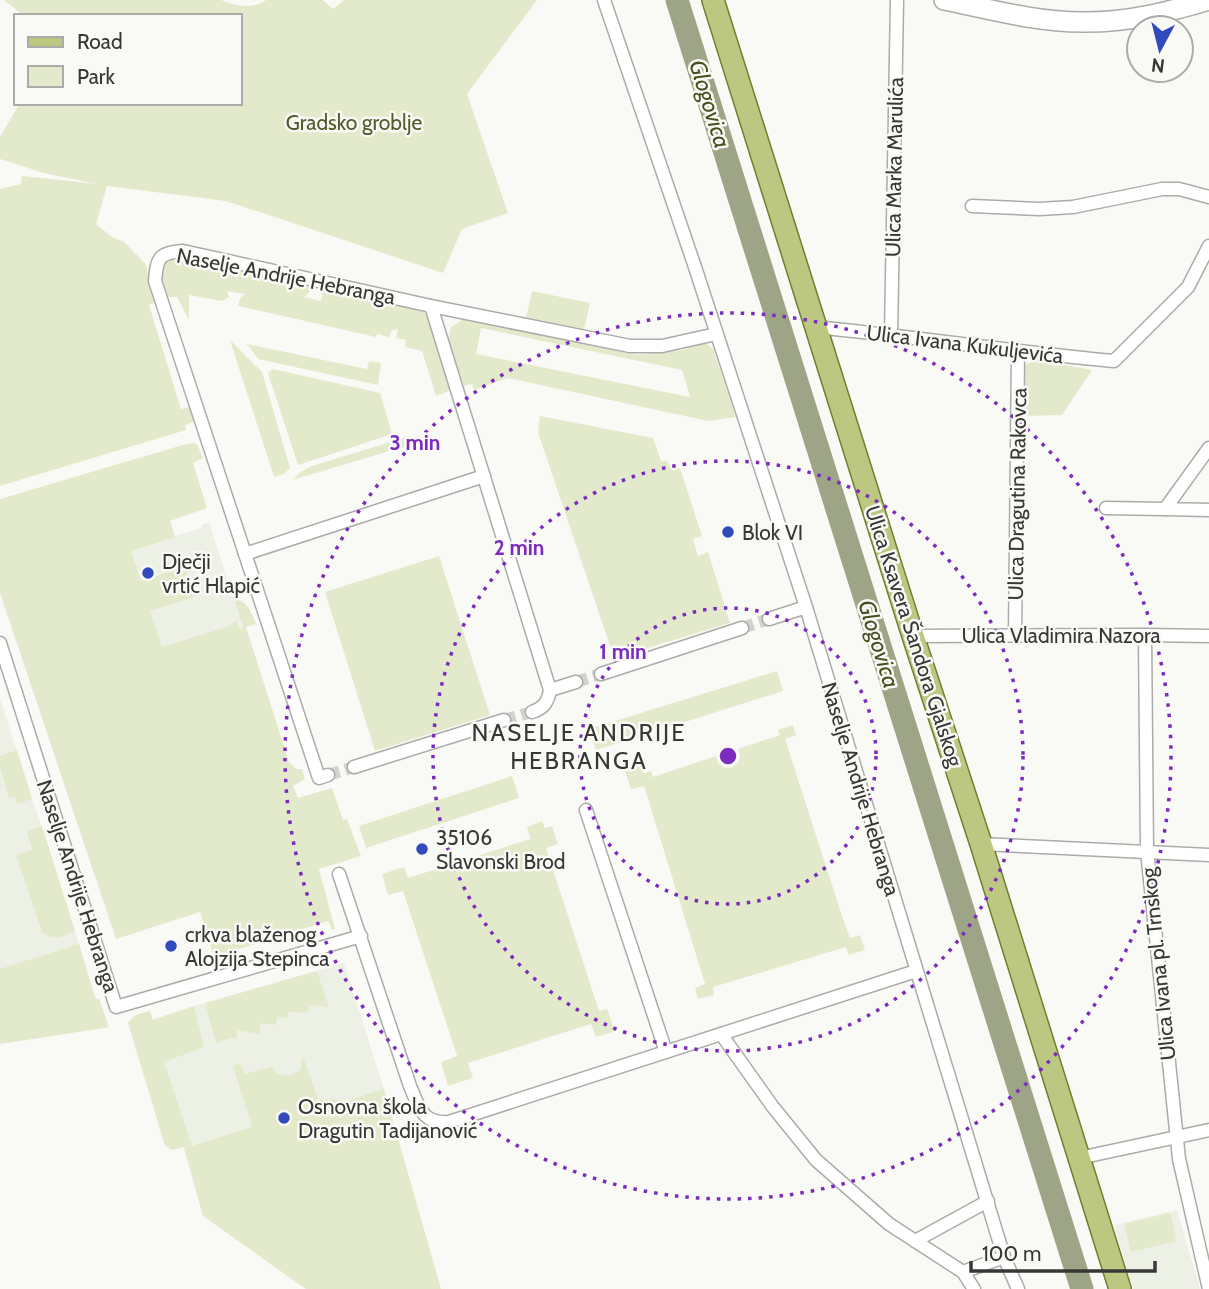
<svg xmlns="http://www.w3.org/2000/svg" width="1209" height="1289" font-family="Cabin,sans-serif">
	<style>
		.built { fill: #edf0e5 }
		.green { fill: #e3eacb; fill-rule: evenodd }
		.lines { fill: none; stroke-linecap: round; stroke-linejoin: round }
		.river { stroke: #9ea587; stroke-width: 23 }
		.minor-tunnel { stroke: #d2d3d0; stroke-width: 12; stroke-dasharray: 12 6; stroke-linecap: butt }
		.minor-casing { stroke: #abaca9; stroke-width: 15 }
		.secondary-casing { stroke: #abaca9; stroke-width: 22 }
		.primary-casing { stroke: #717e30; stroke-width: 24 }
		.minor { stroke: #fff; stroke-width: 12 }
		.secondary { stroke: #fff; stroke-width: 19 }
		.primary { stroke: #bcc881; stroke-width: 21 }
		.ring { fill: none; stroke: #7b2cbf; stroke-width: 3.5; stroke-dasharray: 3.5 7 }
		.poi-dot { fill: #314bbc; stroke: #f9faf6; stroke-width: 2.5 }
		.labels { text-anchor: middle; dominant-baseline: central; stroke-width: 5; stroke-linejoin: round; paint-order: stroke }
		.park-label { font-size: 21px; fill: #525c2a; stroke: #f9faf6 }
		.street-label { font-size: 21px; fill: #373836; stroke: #f9faf6 }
		.poi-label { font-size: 21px; fill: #373836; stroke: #f9faf6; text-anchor: start }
		.water-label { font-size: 23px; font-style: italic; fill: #464f1d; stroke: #f9faf6 }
		.quarter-label { font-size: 24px; letter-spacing: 2px; fill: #373836; stroke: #f9faf6 }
		.centre { fill: #7b2cbf; stroke: #f9faf6; stroke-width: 3.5 }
		.ring-label { font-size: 21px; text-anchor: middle; font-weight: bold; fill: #7b2cbf; stroke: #f9faf6; stroke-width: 5; stroke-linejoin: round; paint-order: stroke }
	</style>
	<rect width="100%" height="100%" fill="#f9faf6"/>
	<g class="built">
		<path d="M154 474 175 536 202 528 201 525 209 522 243 628 240 629 238 622 231 626 162 648 51 509Z"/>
		<path d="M0 699 75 931 105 1028 0 1044Z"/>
		<path d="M344 963 384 1089 441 1289H306L203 1216 148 1021 194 1006Z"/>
		<path d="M1177 1210 1200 1289H1133L1114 1225Z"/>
	</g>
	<g class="green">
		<path d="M4 0H221C236 6 252 10 266 0H323L333 9 344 0H537L467 94 508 213 462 229 443 273 226 201 107 186 96 224 112 237 124 242 145 263 157 301 149 305 181 409 189 407 194 422 185 425 186 430 0 486V189L21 184 22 176 97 184 44 173 0 159V137L20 103H240V16H24Z"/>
		<path d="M177 256 306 283 310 289 309 293 304 297 321 301 323 291 326 289 415 308 424 313 428 317 452 390 436 396 422 351 405 347 406 340 396 338 398 329 392 330 389 337 377 334 376 337 238 306 240 298 245 294 227 291 229 297 222 301 189 295V320L177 297H167C162 280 155 262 177 256Z"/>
		<path d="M532 291 590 303 584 330 526 318Z"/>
		<path d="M464 319 486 322 637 355 683 350 698 344H707L713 349 736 417 708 421 508 378 474 390 472 384 464 386 447 341 451 327ZM481 328 682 370 690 397 476 354Z"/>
		<path d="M230 340 262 372 290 468 284 474 274 477Z"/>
		<path d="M247 344 367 369 369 361 381 363 378 385 258 359Z"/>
		<path d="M1037 360 1092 370 1062 415 1025 416V367L1028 363Z"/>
		<path d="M273 369 380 393 392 434 298 465 268 373Z"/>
		<path d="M540 416 653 438 661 461H667L673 471 680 468 702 536 693 539 698 556 708 552 730 623 614 658 538 432Z"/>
		<path d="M410 436 413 444 292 480 301 472 312 466Z"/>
		<path d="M194 443 198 446 203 458 193 463 207 508 170 521 175 537 131 551 141 581 185 567 194 597 150 611 162 647 230 626V624L237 621 240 629 243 628 234 599C247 600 252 613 256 624L246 627 289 762 296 769H302L305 779 293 786 298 798 332 788 343 820 347 819 361 856 319 869 335 929 332 930 328 921 214 957 200 912 116 939 0 593V499L186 444Z"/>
		<path d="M439 556 490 715 375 751 325 592Z"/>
		<path d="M777 671 783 691 596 750 589 729Z"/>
		<path d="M793 725 796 735 785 739 844 922 850 938 860 935 865 950 849 955 846 947 713 987 714 995 698 999 695 988 705 984 644 786 631 789 625 771 641 766 643 773 651 771 653 777 780 735 778 730Z"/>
		<path d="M17 750 32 799 17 804 15 797 9 799 0 767V756Z"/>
		<path d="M512 776 519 798 366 848 359 826Z"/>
		<path d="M542 821 545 828 552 826 558 844 546 848 599 1011 607 1009 615 1031 596 1037 591 1024 468 1063 473 1078 448 1086 441 1062 457 1056 403 891 388 895 382 874 404 867 408 878 530 839 527 827Z"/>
		<path d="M42 826 75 931C62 936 54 942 42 932L16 855 32 850 27 831Z"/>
		<path d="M79 944 95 999H99L109 1027 0 1044V969Z"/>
		<path d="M317 971 329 1007 309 1005 308 1013 288 1012 287 1018 277 1017 276 1025 261 1023 259 1034 238 1030 236 1039 230 1038 216 1043 205 1003Z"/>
		<path d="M194 1006 204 1047 164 1062 192 1146 252 1127 233 1066 240 1063 244 1074 272 1067C279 1079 290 1076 300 1071L303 1056 318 1100 332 1099 346 1101 384 1089 441 1289H306L203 1216 184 1147 172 1150 165 1146 128 1023C134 1015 139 1013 150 1011L153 1020Z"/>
		<path d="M1170 1213 1177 1241 1131 1252 1124 1224Z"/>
	</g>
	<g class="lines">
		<path class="river" d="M677 0 1082 1289"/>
		<g class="minor-tunnel">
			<path d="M742 628 769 619"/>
			<path d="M576 682 601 674"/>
			<path d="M504 720 532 712"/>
			<path d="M328 775 354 767"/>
		</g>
		<defs>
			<g id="minor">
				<path d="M604 0 695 267 806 607 1004 1257 1018 1289"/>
				<path d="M972 206 1039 209 1073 207 1162 189H1179L1209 197"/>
				<path d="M431 306 550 690 576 682"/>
				<path d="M816 327C915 337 1014 352 1114 361L1188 287 1209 246"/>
				<path d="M891 335 897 0"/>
				<path d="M1209 448 1165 509 1209 510"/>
				<path d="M1106 508 1165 509"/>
				<path d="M245 554 484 476"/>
				<path d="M769 619 806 607"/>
				<path d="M1145 635 1147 851 1179 1159 1209 1289"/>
				<path d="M913 636 1145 635 1209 636"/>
				<path d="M1015 636 1018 352"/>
				<path d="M0 643 116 1007 361 936"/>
				<path d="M601 674 742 628"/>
				<path d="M532 712C544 708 548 702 550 690"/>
				<path d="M354 767 504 720"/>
				<path d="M328 775 319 778 155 281C157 257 159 253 183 251L431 306 630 346H662L716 334"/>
				<path d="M586 810 666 1052"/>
				<path d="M981 844 1209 855"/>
				<path d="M339 874 410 1086C419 1107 422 1124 449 1122L916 971"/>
				<path d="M721 1034 773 1107 816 1160 889 1224 963 1272 974 1289"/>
				<path d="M1079 1158 1209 1130"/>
				<path d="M915 1241 988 1201"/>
				<path d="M963 1272 1004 1257"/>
			</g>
			<path id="secondary" d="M944 0C989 9 1036 22 1082 22 1126 23 1168 12 1209 0"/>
			<path id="primary" d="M713 0 913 636 981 844 1120 1289"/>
		</defs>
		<use href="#minor" class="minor-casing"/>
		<use href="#secondary" class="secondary-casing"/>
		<use href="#primary" class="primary-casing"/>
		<use href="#minor" class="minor"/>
		<use href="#secondary" class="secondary"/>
		<use href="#primary" class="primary"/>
	</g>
	<g class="ring">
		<circle cx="728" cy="756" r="148"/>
		<circle cx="728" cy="756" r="295"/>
		<circle cx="728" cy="756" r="443"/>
	</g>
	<g class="poi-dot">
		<circle cx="728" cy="532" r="7"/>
		<circle cx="148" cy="573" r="7"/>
		<circle cx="422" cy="849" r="7"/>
		<circle cx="171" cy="946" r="7"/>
		<circle cx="284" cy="1118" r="7"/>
	</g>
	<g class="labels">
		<g class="park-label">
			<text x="354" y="122">Gradsko groblje</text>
		</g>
		<g class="street-label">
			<text transform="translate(894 167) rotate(-89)">Ulica Marka Marulića</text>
			<text transform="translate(286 276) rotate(11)">Naselje Andrije Hebranga</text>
			<text transform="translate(965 344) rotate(7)">Ulica Ivana Kukuljevića</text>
			<text transform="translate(1017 494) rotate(-89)">Ulica Dragutina Rakovca</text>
			<text x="1061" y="635">Ulica Vladimira Nazora</text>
			<text transform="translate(914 636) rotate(72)">Ulica Ksavera Šandora Gjalskog</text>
			<text transform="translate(861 789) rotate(73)">Naselje Andrije Hebranga</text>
			<text transform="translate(78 886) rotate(72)">Naselje Andrije Hebranga</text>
			<text transform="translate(1158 964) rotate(-96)">Ulica Ivana pl. Trnskog</text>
		</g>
		<g class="poi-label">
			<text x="742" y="532">Blok VI</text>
			<text x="162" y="561">Dječji<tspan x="162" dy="24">vrtić Hlapić</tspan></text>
			<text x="436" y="837">35106<tspan x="436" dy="24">Slavonski Brod</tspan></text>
			<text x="185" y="934">crkva blaženog<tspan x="185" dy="24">Alojzija Stepinca</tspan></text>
			<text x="298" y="1106">Osnovna škola<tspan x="298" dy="24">Dragutin Tadijanović</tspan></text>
		</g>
		<g class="water-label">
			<text transform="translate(710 104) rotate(73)">Glogovica</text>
			<text transform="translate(879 644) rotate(73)">Glogovica</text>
		</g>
		<g class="quarter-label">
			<text x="579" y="732">NASELJE ANDRIJE<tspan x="579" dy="28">HEBRANGA</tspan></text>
		</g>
	</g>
	<circle cx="728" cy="756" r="10" class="centre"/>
	<g class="ring-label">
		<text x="415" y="450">3 min</text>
		<text x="519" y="555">2 min</text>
		<text x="623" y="659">1 min</text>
	</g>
	<rect x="14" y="14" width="228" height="91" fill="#f9faf6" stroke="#abaca9" stroke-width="2"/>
	<rect x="28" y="37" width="35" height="10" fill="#bcc881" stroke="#abaca9" stroke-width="2"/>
	<text x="77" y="49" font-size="21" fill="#373836">Road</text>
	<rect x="28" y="66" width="35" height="21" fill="#e3eacb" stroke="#abaca9" stroke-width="2"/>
	<text x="77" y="84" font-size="21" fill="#373836">Park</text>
	<g transform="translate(1160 49) rotate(187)"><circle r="33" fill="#f9faf6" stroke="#abaca9" stroke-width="2"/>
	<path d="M0-5L12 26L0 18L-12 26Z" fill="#314bbc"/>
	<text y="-10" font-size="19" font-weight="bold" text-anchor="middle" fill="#373836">N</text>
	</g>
	<path d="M971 1261v10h184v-10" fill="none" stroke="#373836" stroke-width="3.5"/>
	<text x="982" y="1261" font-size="21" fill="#373836" stroke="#f9faf6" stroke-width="5" paint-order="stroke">100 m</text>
</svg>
